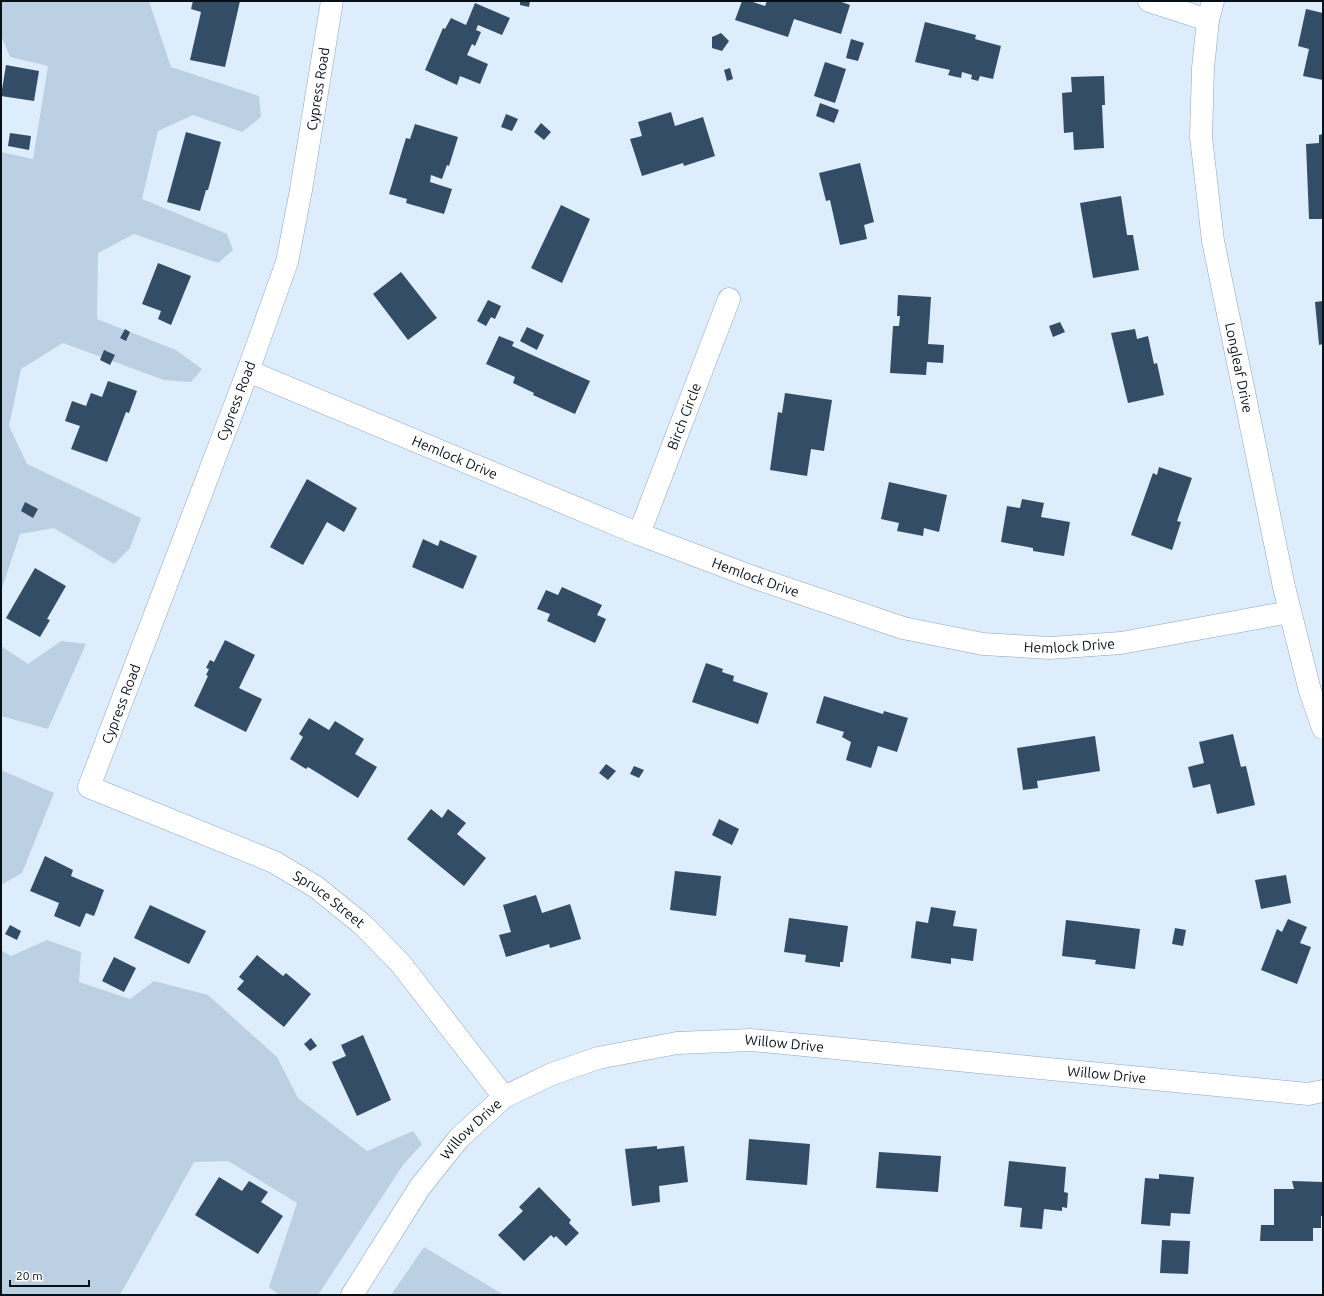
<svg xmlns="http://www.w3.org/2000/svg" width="1324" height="1296" font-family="Ubuntu,sans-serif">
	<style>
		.green { fill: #bcd0e4 }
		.building { fill: #334d66 }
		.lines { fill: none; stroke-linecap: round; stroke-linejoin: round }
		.minor-casing { stroke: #8ea5bd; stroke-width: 23 }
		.minor { stroke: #fff; stroke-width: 22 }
		.labels { text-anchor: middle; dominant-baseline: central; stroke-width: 4; stroke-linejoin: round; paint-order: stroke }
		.street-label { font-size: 14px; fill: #070f17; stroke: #fff }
	</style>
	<rect width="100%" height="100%" fill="#deedfc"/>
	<g class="green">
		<path d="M1 1H149L171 67 259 96 261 117 242 132 193 115 158 131 142 199 227 234 233 250 218 263 134 234 98 253 97 319 176 350 202 369 191 382 164 380 63 343 21 369 9 426 27 464 141 518 130 548 114 564 54 528 20 534 1 591V152L33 159 48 66 10 57 1 36Z"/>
		<path d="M61 641 86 644 48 729 1 716V646L28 664Z"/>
		<path d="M1 770 54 793 22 873 1 885Z"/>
		<path d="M47 940 81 952 79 982 130 999 154 981 208 995 277 1057 298 1098 367 1151 413 1131 422 1144 403 1165 318 1295H279L269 1287 297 1203 228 1161 194 1162 120 1295H1V950L11 956Z"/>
		<path d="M424 1247 504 1295H391Z"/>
	</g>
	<g class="building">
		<path d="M193 1H240L225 67 190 60 201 12 191 9Z"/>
		<path d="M520 1H530L529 7 520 5Z"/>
		<path d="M742 1H750L765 6 767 1H839L850 5 841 34 794 19 788 37 735 20Z"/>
		<path d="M475 3 510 18 502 35 478 25 476 30 481 32 475 46 472 44 467 55 488 64 480 84 460 76 457 85 425 70 443 28 445 29 451 18 466 25Z"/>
		<path d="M1306 9 1323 13V80L1303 76 1309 49 1298 46Z"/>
		<path d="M925 22 976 35 975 39 1001 46 993 79 980 76 978 81 971 79 972 75 962 72 961 78 948 75 950 70 915 62Z"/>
		<path d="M721 33 729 41 722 51 712 48V37Z"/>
		<path d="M851 39 864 43 858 61 846 58Z"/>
		<path d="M825 62 846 69 835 103 814 96Z"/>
		<path d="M6 65 39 71 34 101 1 96Z"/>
		<path d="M730 68 733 79 727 81 724 70Z"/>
		<path d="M1104 76 1105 105H1102L1104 148 1074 150 1073 132 1064 133 1062 93 1072 92 1071 77Z"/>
		<path d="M820 103 839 110 834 123 816 116Z"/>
		<path d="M671 112 675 126 703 117 715 156 684 166 683 163 642 176 630 139 642 136 638 122Z"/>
		<path d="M506 114 518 119 512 131 501 127Z"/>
		<path d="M541 123 551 132 544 140 534 132Z"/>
		<path d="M415 124 458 137 449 166 447 165 442 179 431 175 430 182 452 189 444 214 406 203 407 199 389 194 406 138 410 139Z"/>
		<path d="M186 132 221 142 208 190H206L200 211 167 202Z"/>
		<path d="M10 133 31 136 29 150 8 146Z"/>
		<path d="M1323 134V219H1309L1306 144 1319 143V135Z"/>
		<path d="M860 163 874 222 864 225 867 239 840 245 830 200 826 201 819 173Z"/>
		<path d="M1121 196 1127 235H1133L1139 270 1093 278 1080 203Z"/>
		<path d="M561 205 590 219 562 283 531 268Z"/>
		<path d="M158 263 191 276 171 325 158 319 161 311 142 304Z"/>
		<path d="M401 272 437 318 408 340 373 294Z"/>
		<path d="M898 295 931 297 928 344 944 345 943 363 927 362 926 375 890 373 893 326H899L900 316H897Z"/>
		<path d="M488 300 501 306 495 319 491 317 486 326 477 321Z"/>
		<path d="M1323 301V344L1319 345 1315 302Z"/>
		<path d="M1060 322 1065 332 1053 337 1049 326Z"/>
		<path d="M527 327 544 335 537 350 520 341Z"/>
		<path d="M125 329 130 332 126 341 120 338Z"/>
		<path d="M1135 329 1137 339 1148 336 1154 364 1157 363 1164 395 1128 403 1111 333Z"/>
		<path d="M499 336 514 342 512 346 590 381 575 414 533 395 534 393 513 383 515 377 486 364Z"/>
		<path d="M104 350 115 355 110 365 100 360Z"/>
		<path d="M108 381 137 391 129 413 126 412 107 462 71 449 80 426 65 421 72 401 86 406 91 393 102 397Z"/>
		<path d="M785 393 832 400 824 451 811 449 807 476 770 470 778 412 782 413Z"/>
		<path d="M1159 467 1192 478 1177 521 1181 522 1172 550 1131 535 1153 473 1157 475Z"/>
		<path d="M307 479 357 508 344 532 327 522 303 565 270 547Z"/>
		<path d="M889 482 947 495 939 532 924 528 923 536 897 531 899 523 881 519Z"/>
		<path d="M1022 499 1044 503 1041 517 1070 522 1064 556 1033 551V548L1001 542 1007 506 1020 508Z"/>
		<path d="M25 502 38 509 33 518 21 511Z"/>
		<path d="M423 539 438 546 440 540 477 556 463 589 412 567Z"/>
		<path d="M35 568 66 586 47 619 50 620 40 637 6 618Z"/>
		<path d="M562 587 602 605 597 615 606 619 595 643 547 621 550 614 537 609 546 590 558 595Z"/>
		<path d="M225 640 255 655 239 688 262 699 246 732 194 706 208 676 206 675 209 669 206 668 210 660 214 662Z"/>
		<path d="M706 663 723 669 722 672 734 676 733 681 768 693 758 724 692 702Z"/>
		<path d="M824 696 883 714 884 711 908 718 897 752 878 746 871 768 846 760 851 742 842 737 844 732 816 723Z"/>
		<path d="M309 718 329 730 335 721 364 739 355 754 377 767 358 798 308 767 306 769 290 759 303 737 299 734Z"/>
		<path d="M1233 734 1241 767 1246 766 1255 805 1217 814 1210 784 1193 788 1188 767 1204 763 1199 742Z"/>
		<path d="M1095 736 1100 771 1037 781 1038 788 1023 790 1017 748Z"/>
		<path d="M606 764 616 771 608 780 599 773Z"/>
		<path d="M634 766 644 770 639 778 630 774Z"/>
		<path d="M431 809 442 818 448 809 466 823 457 834 486 858 464 886 407 839Z"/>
		<path d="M719 819 739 829 732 845 712 835Z"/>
		<path d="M45 856 73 870 71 876 104 890 94 916 86 913 80 927 54 916 59 903 30 891Z"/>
		<path d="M675 871 721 876 716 916 670 910Z"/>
		<path d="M1286 875 1291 903 1261 909 1255 880Z"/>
		<path d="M536 895 542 913 570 904 581 939 550 948 549 944 506 957 499 935 511 932 503 905Z"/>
		<path d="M150 905 206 931 189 964 134 938Z"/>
		<path d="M931 907 956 911 953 926 977 929 973 961 951 958V964L911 958 916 921 928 923Z"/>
		<path d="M789 918 848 926 843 962H840V967L805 962 806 955 784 952Z"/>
		<path d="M1288 919 1307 927 1300 943 1311 947 1297 984 1261 970 1277 929 1282 932Z"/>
		<path d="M1066 920 1140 929 1135 969 1095 964 1096 960 1062 956Z"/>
		<path d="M10 925 21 931 17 940 5 934Z"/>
		<path d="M1175 928 1186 930 1183 946 1172 944Z"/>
		<path d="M257 955 283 976 286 973 311 994 284 1027 237 989 244 981 239 977Z"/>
		<path d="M114 957 136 968 124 992 102 981Z"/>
		<path d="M363 1035 391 1100 357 1116 332 1062 346 1056 341 1045Z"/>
		<path d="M311 1038 317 1046 310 1051 304 1044Z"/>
		<path d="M749 1139 810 1144 807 1185 746 1180Z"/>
		<path d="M657 1146V1149L684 1146 688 1182 659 1186 660 1202 632 1206 625 1149Z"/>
		<path d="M879 1152 941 1156 938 1192 876 1188Z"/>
		<path d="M1009 1161 1066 1167 1064 1192 1068 1193 1067 1208 1062 1207V1211L1044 1209 1042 1229 1020 1227 1022 1208 1004 1206Z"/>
		<path d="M1159 1174 1194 1177 1190 1214 1171 1213 1170 1226 1141 1224 1145 1178 1159 1179Z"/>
		<path d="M219 1177 242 1191 249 1181 268 1192 261 1202 283 1216 258 1254 195 1215Z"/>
		<path d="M1292 1181 1323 1182V1216H1321V1228H1313V1241H1260L1261 1225H1274V1189H1294Z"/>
		<path d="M539 1187 571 1220 569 1223 579 1233 566 1246 556 1236 554 1238 551 1235 524 1261 498 1235 523 1211 519 1207Z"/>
		<path d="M1162 1240 1190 1241 1188 1274 1160 1273Z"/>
	</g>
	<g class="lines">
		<defs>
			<g id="minor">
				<path id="s1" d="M332 1 301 190 287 262 248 371 89 787 274 862 316 887 363 925 401 964 504 1097"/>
				<path d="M1149 1 1208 20"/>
				<path id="s2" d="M1213 1 1208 20 1203 68 1201 137 1213 241 1284 587 1310 691 1323 728"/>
				<path id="s3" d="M248 371 639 534 750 576 903 628 983 644 1050 648 1121 643 1290 612"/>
				<path id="s4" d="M639 534 729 299"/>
				<path id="s5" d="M352 1295 420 1187 459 1138 504 1097 552 1074 598 1058 677 1043 751 1040 1308 1094 1323 1091"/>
			</g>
		</defs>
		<use href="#minor" class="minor-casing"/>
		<use href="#minor" class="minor"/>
	</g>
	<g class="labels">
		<g class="street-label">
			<text transform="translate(318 89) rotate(-81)">Cypress Road</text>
			<text stroke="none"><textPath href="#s2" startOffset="371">Longleaf Drive</textPath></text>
			<text transform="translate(236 401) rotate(-69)">Cypress Road</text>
			<text stroke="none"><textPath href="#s4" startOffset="126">Birch Circle</textPath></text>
			<text stroke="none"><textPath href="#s3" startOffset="224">Hemlock Drive</textPath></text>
			<text stroke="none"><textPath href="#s3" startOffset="548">Hemlock Drive</textPath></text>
			<text stroke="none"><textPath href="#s3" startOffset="872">Hemlock Drive</textPath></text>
			<text transform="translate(121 704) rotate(-69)">Cypress Road</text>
			<text stroke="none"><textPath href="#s1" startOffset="1092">Spruce Street</textPath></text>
			<text stroke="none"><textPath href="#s5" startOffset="541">Willow Drive</textPath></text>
			<text stroke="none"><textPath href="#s5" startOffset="865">Willow Drive</textPath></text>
			<text stroke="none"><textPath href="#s5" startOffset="205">Willow Drive</textPath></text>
		</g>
	</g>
	<rect width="1324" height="1296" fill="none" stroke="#070f17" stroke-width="4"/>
	<path d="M10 1280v6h79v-6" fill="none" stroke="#070f17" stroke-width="2"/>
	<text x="16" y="1280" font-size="12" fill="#070f17" stroke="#ffffff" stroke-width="3" paint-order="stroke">20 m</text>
</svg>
